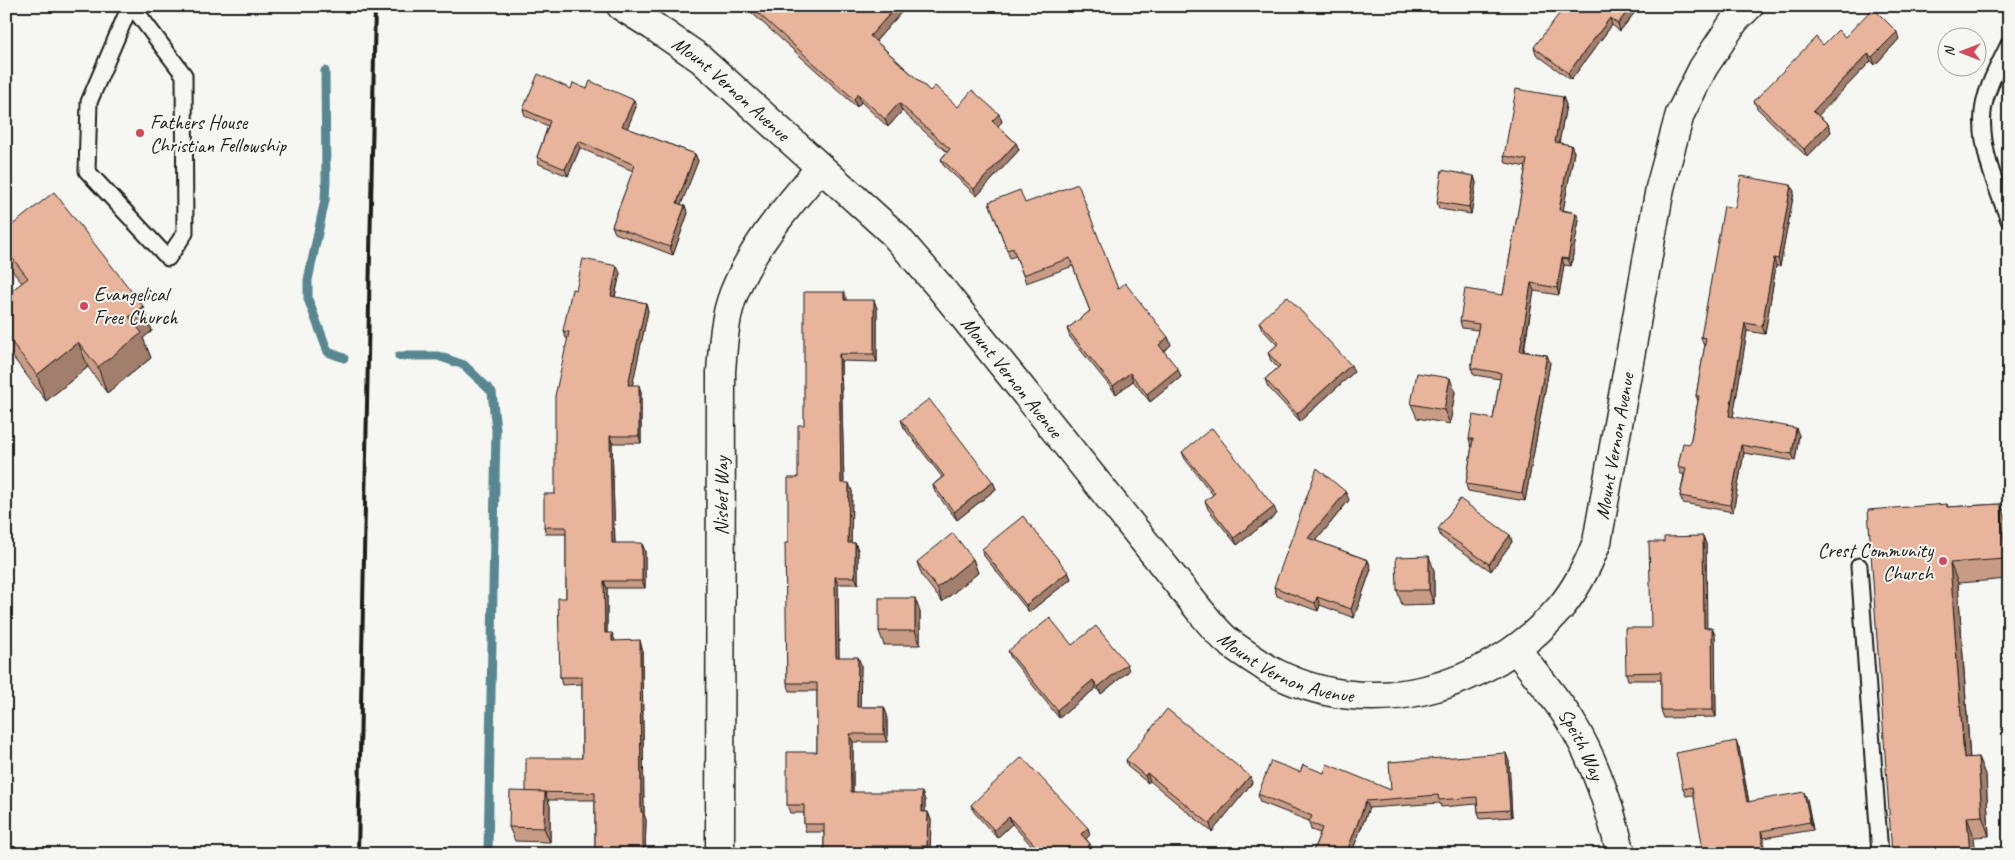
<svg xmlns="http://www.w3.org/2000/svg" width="2015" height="860" font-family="Caveat,sans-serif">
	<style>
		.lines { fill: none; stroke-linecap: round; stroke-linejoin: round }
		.stream { stroke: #598792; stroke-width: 9 }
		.service-casing { stroke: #1c1c1c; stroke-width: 19 }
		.minor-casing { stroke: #1c1c1c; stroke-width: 31 }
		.service { stroke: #f6f6f2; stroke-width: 15 }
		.minor { stroke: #f6f6f2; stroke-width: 28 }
		.rail { stroke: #1c1c1c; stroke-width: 4 }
		.wall { fill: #c89b85; stroke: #1c1c1c }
		.shaded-wall { fill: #a27e6c; stroke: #1c1c1c }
		.building { fill: #e8b49b; stroke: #1c1c1c }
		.poi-dot { fill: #d1495b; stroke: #f6f6f2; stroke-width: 2 }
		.labels { text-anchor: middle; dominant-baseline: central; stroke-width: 4; stroke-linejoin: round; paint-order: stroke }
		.street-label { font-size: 20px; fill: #1c1c1c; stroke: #f6f6f2 }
		.poi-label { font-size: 20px; fill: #1c1c1c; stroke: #f6f6f2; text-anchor: start }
	</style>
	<rect width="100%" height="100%" fill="#f6f6f2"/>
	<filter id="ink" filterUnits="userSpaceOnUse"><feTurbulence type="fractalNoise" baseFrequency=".02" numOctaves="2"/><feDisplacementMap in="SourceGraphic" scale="10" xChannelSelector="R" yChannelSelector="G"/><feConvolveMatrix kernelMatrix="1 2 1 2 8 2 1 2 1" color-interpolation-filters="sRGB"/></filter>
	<g filter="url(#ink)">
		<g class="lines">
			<g class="stream">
				<path d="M325 71 326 180 325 200 308 280V299L328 352 344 358"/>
				<path d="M399 356H438L464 365 492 392 496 430 488 854"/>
			</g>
			<defs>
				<g id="service">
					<path d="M130 6 89 102 87 171 168 258 185 233 184 75 132 6"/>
					<path d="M2009 44C2000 63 1988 84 1984 105 1977 141 1996 187 2009 220"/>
					<path d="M1859 566 1880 854"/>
				</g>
				<g id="minor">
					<path id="s1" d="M621 6 653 26 701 59 894 234 939 286 1197 607C1207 619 1218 634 1230 643 1242 652 1256 661 1268 669 1367 724 1488 691 1560 608 1576 589 1588 565 1597 542L1660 188 1680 114 1703 68 1735 20 1749 6"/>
					<path id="s2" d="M1516 649C1534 673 1556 697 1571 722 1596 763 1610 808 1621 854"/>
					<path id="s3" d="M720 854 721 372C723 346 724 318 734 293 753 245 787 207 820 168"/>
				</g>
			</defs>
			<use href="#service" class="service-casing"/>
			<use href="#minor" class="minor-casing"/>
			<use href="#service" class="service"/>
			<use href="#minor" class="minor"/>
			<path class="rail" d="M358 854 375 6"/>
		</g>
		<g class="wall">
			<path d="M744 6H907L876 41 930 91 958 107 999 114 1002 122 998 126 1016 143 1019 150 977 196 944 166 941 159 947 152 902 111 888 127 861 102 857 107Z"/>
			<path d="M1640 6 1620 31 1612 25 1571 80 1536 54 1534 47Z"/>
			<path d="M1845 37 1899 39 1875 65 1871 61 1818 115 1828 124 1831 132 1807 157 1757 108 1754 101 1823 45Z"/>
			<path d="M571 89H587L634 100 636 107 627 128 695 154 698 161 681 204 688 213 673 255 615 233 612 226 633 171 580 148 568 176 539 164 537 157 548 126 525 116 523 109Z"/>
			<path d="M1563 97 1566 105 1559 143 1571 145 1574 152 1563 210 1576 213 1579 220 1571 266 1564 265 1559 295 1534 291 1524 351 1547 355 1550 363 1525 501 1468 491 1466 484 1472 446H1471L1469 439 1493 419 1500 379 1474 375 1471 368 1478 330 1462 328 1460 321 1503 295 1526 167 1506 163 1504 156Z"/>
			<path d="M1474 176 1476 183 1471 214 1439 209 1437 202Z"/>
			<path d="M1791 185 1794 192 1780 266H1776L1765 334 1747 331 1733 417 1799 435 1795 461 1744 453 1733 512 1683 503 1680 496 1684 474H1681L1678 466 1690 444 1698 401 1696 396 1705 345 1703 344 1701 337 1735 208Z"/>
			<path d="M989 202 1025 203 1118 289 1168 337 1171 345 1164 352 1181 377 1150 402 1133 381 1116 394 1070 337 1067 329 1090 311 1073 266 1026 283 1016 256 1010 258Z"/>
			<path d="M6 230 143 306 152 331 143 338 151 358 107 393 88 367 46 401 6 348V295L22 283 6 263Z"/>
			<path d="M620 273 615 297 646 303 648 311 632 385 641 392V443H612L615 543 645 551V588H607V633L615 641 642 648 644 814 646 820 645 854H595V800H548L550 806V842L515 841 509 827 526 792 582 758V684L562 685 560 677 566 598V534H546L544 527 555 494 568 339 566 338 563 331Z"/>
			<path d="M847 300 877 308V362L841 361 844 483 852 491 851 543H855L858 550V584H838L839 657 861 664 860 707H884L887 715V742H853V792L925 800V812H928L931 820 930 854H824V832H806L804 824V813H790L787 805 817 752V691H790L787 683 788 543 798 478 804 425Z"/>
			<path d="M1259 322 1354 372 1300 421 1268 387 1265 379 1278 368 1271 361 1268 353 1277 345 1262 329Z"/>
			<path d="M1455 392 1450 424 1417 418 1411 404Z"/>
			<path d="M901 420 993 482 996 489 957 520 935 492 933 485 942 477 904 428Z"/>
			<path d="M1182 452 1277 514 1237 545 1208 509 1205 501 1213 495 1185 459Z"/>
			<path d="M1349 500 1316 541 1368 560 1371 569 1354 618 1320 605 1318 611 1277 596 1274 587Z"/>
			<path d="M1947 504 1948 507 2001 504 2008 524 2009 579 1958 583 1970 758 1978 757 1986 777 1989 836 1974 837 1892 854Z"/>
			<path d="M1438 529 1510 535 1512 542 1491 571 1441 537Z"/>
			<path d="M1703 536 1706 544V628H1712L1715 635 1716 717 1664 718 1661 710V680H1628L1626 673 1651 628 1664 542Z"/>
			<path d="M982 549 1068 572 1071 579 1029 612 984 556Z"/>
			<path d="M973 559 978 573 942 602 922 576 917 562Z"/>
			<path d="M1434 570V604L1402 605 1397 590Z"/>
			<path d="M920 612V645H884L879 631Z"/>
			<path d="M1072 645 1129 671 1101 694 1096 688 1059 718 1011 658 1008 651Z"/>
			<path d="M1736 741 1739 748 1749 802 1807 799 1813 830 1764 838 1693 795 1686 796 1683 789Z"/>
			<path d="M1126 760 1250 776 1252 783 1212 832 1150 781 1148 783 1128 767Z"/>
			<path d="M1509 761 1512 817 1480 819 1478 812 1477 804 1441 807 1440 803 1369 808 1351 854H1312L1320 833 1311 830 1309 822V821L1260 802 1258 794 1300 772 1324 773 1391 790Z"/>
			<path d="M971 805 1088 828 1090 835 1086 839 1090 844 1092 851 1089 854H1039L1012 824 997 838 974 812Z"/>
		</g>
		<g class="shaded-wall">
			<path d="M897 6H907L873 44 870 36Z"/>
			<path d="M1631 6H1640L1620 31 1618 24Z"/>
			<path d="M1610 18 1612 25 1571 80 1568 73Z"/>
			<path d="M1897 32 1899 39 1875 65 1872 57Z"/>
			<path d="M1868 54 1871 61 1816 118 1813 111Z"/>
			<path d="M858 94 861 102 857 107 854 99Z"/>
			<path d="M1563 97 1566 105 1558 149 1555 142Z"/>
			<path d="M634 100 636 107 625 134 622 126Z"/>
			<path d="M899 103 902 111 888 127 885 119Z"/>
			<path d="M999 114 1002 122 995 129 992 121Z"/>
			<path d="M1828 124 1831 132 1807 157 1804 149Z"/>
			<path d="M578 141 580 148 568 176 565 169Z"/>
			<path d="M1016 143 1019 150 977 196 974 189Z"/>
			<path d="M1571 145 1574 152 1562 217 1559 210Z"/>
			<path d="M695 154 698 161 679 210 677 203Z"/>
			<path d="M1474 176 1476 183 1471 214 1469 207Z"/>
			<path d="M1791 185 1794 192 1780 266 1778 259Z"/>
			<path d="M685 206 688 213 673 255 670 247Z"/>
			<path d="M1576 213 1579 220 1571 266 1568 259Z"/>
			<path d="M1562 258 1564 265 1559 295 1557 288Z"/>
			<path d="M1774 258 1776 266 1765 334 1762 326Z"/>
			<path d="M617 266 620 273 613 303 611 296Z"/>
			<path d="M1531 283 1534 291 1522 358 1520 351Z"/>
			<path d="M844 292 847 300H844Z"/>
			<path d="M874 300 877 308V362L874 354Z"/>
			<path d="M646 303 648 311 631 392 628 385Z"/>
			<path d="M143 306 152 331 143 338 151 358 107 393 98 367 129 317Z"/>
			<path d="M1745 323 1747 331 1732 424 1729 416Z"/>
			<path d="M1168 337 1171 345 1162 353 1159 345Z"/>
			<path d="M78 342 88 367 46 401 37 375Z"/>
			<path d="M839 354 841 361 844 491 841 483Z"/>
			<path d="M1547 355 1550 363 1525 501 1522 493Z"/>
			<path d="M1351 365 1354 372 1300 421 1297 414Z"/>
			<path d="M1178 369 1181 377 1150 402 1147 394Z"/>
			<path d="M1130 373 1133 381 1116 394 1113 386Z"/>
			<path d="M1450 378 1455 392 1450 424 1444 410Z"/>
			<path d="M639 385 641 392V443L639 436Z"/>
			<path d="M1796 428 1799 435 1795 461 1792 454Z"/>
			<path d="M610 436 612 443 615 551 612 543Z"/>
			<path d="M1741 445 1744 453 1733 512 1730 505Z"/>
			<path d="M993 482 996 489 957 520 954 512Z"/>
			<path d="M849 483 852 491 851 551 848 543Z"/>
			<path d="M1346 492 1349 500 1311 547 1308 538Z"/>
			<path d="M2001 504 2008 524 2009 569 2005 559Z"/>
			<path d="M1274 507 1277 514 1237 545 1234 538Z"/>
			<path d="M1510 535 1512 542 1491 571 1489 564Z"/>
			<path d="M1703 536 1706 544 1707 635 1704 628Z"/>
			<path d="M642 543 645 551V588L642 581Z"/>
			<path d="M855 543 858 550V584L855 577Z"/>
			<path d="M1429 556 1434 570V604L1429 590Z"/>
			<path d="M973 559 978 573 942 602 937 588Z"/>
			<path d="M1368 560 1371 569 1354 618 1351 609Z"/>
			<path d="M1950 563 1958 583 1971 778 1964 758Z"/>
			<path d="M1068 572 1071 579 1029 612 1026 605Z"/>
			<path d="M835 577 838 584 839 664 836 657Z"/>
			<path d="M604 581 607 588V640L605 633Z"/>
			<path d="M1317 597 1320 605 1318 611 1315 603Z"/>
			<path d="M915 598 920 612V645L915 631Z"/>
			<path d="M1712 628 1715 635 1716 717 1713 710Z"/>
			<path d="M612 633 615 640V648L612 641Z"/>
			<path d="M640 640 642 648 644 814 646 820 645 854H643L641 812Z"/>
			<path d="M858 657 861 664 860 715 857 707Z"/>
			<path d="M1127 664 1129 671 1101 694 1098 687Z"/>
			<path d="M1093 680 1096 688 1059 718 1057 710Z"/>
			<path d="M884 707 887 715V742L884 734Z"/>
			<path d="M850 734 853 742V800L851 792Z"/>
			<path d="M1736 741 1739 748 1750 809 1747 802Z"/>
			<path d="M1506 753 1509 761 1512 817 1510 810Z"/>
			<path d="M1978 757 1986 777 1989 836 1982 816Z"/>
			<path d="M1147 773 1150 781 1148 783 1145 776Z"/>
			<path d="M1250 776 1252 783 1212 832 1210 824Z"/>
			<path d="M545 792 550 806V842L544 828Z"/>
			<path d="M922 792 925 800V820L922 812Z"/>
			<path d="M1804 792 1807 799 1813 830 1810 822Z"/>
			<path d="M1366 801 1369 808 1351 854H1346Z"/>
			<path d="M928 812 931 820 930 854 927 846Z"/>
			<path d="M1009 817 1012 824 997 838 994 830Z"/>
			<path d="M1967 817 1974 837 1976 854H1970Z"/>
			<path d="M1088 828 1090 835 1084 841 1081 834Z"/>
			<path d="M1761 831 1764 838 1765 854H1763Z"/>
			<path d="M1090 844 1092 851 1089 854H1079Z"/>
		</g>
		<g class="building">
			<path d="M750 6H897L870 36 930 91 935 86 958 107 972 90 999 114 992 121 1016 143 974 189 941 159 950 149 899 103 885 119 858 94 854 99Z"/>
			<path d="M1565 6H1631L1618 24 1610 18 1568 73 1534 47Z"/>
			<path d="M1873 8 1897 32 1872 57 1868 54 1813 111 1828 124 1804 149 1754 101 1816 37 1823 45 1838 30 1845 37Z"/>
			<path d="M538 74 571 89 573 83 587 89 590 81 634 100 622 126 695 154 677 203 685 206 670 247 612 226 635 165 578 141 565 169 537 157 550 121 523 109Z"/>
			<path d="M1516 89 1563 97 1555 142 1571 145 1559 210 1576 213 1568 259 1562 258 1557 288 1531 283 1520 351 1547 355 1522 493 1466 484 1473 439H1469L1473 415 1493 419 1501 373 1471 368 1479 324 1460 321 1465 289 1503 295 1527 160 1504 156Z"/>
			<path d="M1442 170 1474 176 1469 207 1437 202Z"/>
			<path d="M1741 176 1791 185 1778 259 1774 258 1762 326 1745 323 1729 416 1796 428 1792 454 1741 445 1730 505 1680 496 1686 468 1678 466 1683 443 1690 444 1699 396H1696L1706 338 1701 337 1724 206 1735 208Z"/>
			<path d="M1078 184 1118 289 1125 283 1168 337 1159 345 1178 369 1147 394 1130 373 1113 386 1067 329 1090 311 1070 258 1023 275 1013 248 1007 250 989 202 1020 190 1025 203Z"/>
			<path d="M54 192 143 306 129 317 142 333 98 367 78 342 37 375 6 335V295L28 278 6 250V230Z"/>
			<path d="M583 259 617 266 611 296 646 303 628 385H639V436H610L612 543H642V581H604L605 633H612V641L640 640 641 812H643V854H595V793L526 792V758H582V677H560L558 598H566V527H544V494H555V396L569 332 563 331 572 289 576 290Z"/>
			<path d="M804 292H844V300H874V354H839L841 483H849L848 543H855V577H835L836 657H858L857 707H884V734H850L851 792H922V812H928L927 846H871V854H824V824H804V805H787V752H817V683H787L785 543H788V478H798V425H804Z"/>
			<path d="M1287 296 1351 365 1297 414 1265 379 1280 366 1268 353 1279 343 1259 322Z"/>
			<path d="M1417 373 1450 378 1444 410 1411 404Z"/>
			<path d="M929 399 993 482 954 512 933 485 944 476 901 420Z"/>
			<path d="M1212 428 1274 507 1234 538 1205 501 1215 493 1182 452Z"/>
			<path d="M1317 468 1346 492 1308 538 1368 560 1351 609 1317 597 1315 603 1274 587Z"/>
			<path d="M1460 499 1510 535 1489 564 1438 529Z"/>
			<path d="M1947 504V507L2001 504 2005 559 1950 563 1964 758 1978 757 1982 816 1967 817 1970 854H1892L1868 510Z"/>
			<path d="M1023 516 1068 572 1026 605 982 549Z"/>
			<path d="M953 533 973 559 937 588 917 562Z"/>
			<path d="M1703 536 1704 628H1712L1713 710H1661V672L1626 673 1625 628H1651L1649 542H1664V537Z"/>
			<path d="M1429 556V590H1397L1396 557Z"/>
			<rect x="879" y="598" width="36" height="33"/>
			<path d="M1050 618 1072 645 1096 626 1127 664 1098 687 1093 680 1057 710 1008 651Z"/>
			<path d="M1167 709 1250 776 1210 824 1147 773 1145 776 1126 760Z"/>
			<path d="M1736 741 1747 802 1804 792 1810 822 1761 831 1763 854H1702L1701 837 1692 787 1683 789 1676 753Z"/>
			<path d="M1506 753 1510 810 1478 812 1477 797 1439 800 1438 795 1366 801 1346 854H1312L1322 828 1309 822 1312 816 1258 794 1271 761 1300 772 1303 765 1324 773 1327 764 1391 790 1389 762Z"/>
			<path d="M1022 757 1088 828 1081 834 1090 844 1079 854H1043L1009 817 994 830 971 805Z"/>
			<path d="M510 791 545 792 544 828 509 827Z"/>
			<path d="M1545 848 1547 854H1522Z"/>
			<path d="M1437 849 1438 854H1416Z"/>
		</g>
	</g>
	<g class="poi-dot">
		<circle cx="140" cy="133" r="5"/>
		<circle cx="84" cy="306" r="5"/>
		<circle cx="1943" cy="561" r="5"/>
	</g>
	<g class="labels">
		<g class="street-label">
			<text stroke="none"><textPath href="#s1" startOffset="138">Mount Vernon Avenue</textPath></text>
			<text stroke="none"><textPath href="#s1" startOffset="542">Mount Vernon Avenue</textPath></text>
			<text stroke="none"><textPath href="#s1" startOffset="1428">Mount Vernon Avenue</textPath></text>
			<text stroke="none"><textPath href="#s3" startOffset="358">Nisbet Way</textPath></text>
			<text stroke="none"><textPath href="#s1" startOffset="948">Mount Vernon Avenue</textPath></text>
			<text stroke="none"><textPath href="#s2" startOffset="116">Speith Way</textPath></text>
		</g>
		<g class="poi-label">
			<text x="150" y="122">Fathers House<tspan x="150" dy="23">Christian Fellowship</tspan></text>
			<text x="94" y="294">Evangelical<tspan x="94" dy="23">Free Church</tspan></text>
			<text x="1933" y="550" text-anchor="end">Crest Community<tspan x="1933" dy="23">Church</tspan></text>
		</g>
	</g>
	<rect width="2015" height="860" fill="none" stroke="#f6f6f2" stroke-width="25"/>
	<rect x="12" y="12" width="1990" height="835" fill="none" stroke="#1c1c1c" stroke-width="2" filter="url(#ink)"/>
	<g transform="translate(1962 52) rotate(270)"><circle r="24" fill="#f6f6f2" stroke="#9f9f9c"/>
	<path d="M0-4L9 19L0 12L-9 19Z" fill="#d1495b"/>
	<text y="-8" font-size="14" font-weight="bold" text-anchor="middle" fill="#1c1c1c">N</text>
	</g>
</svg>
